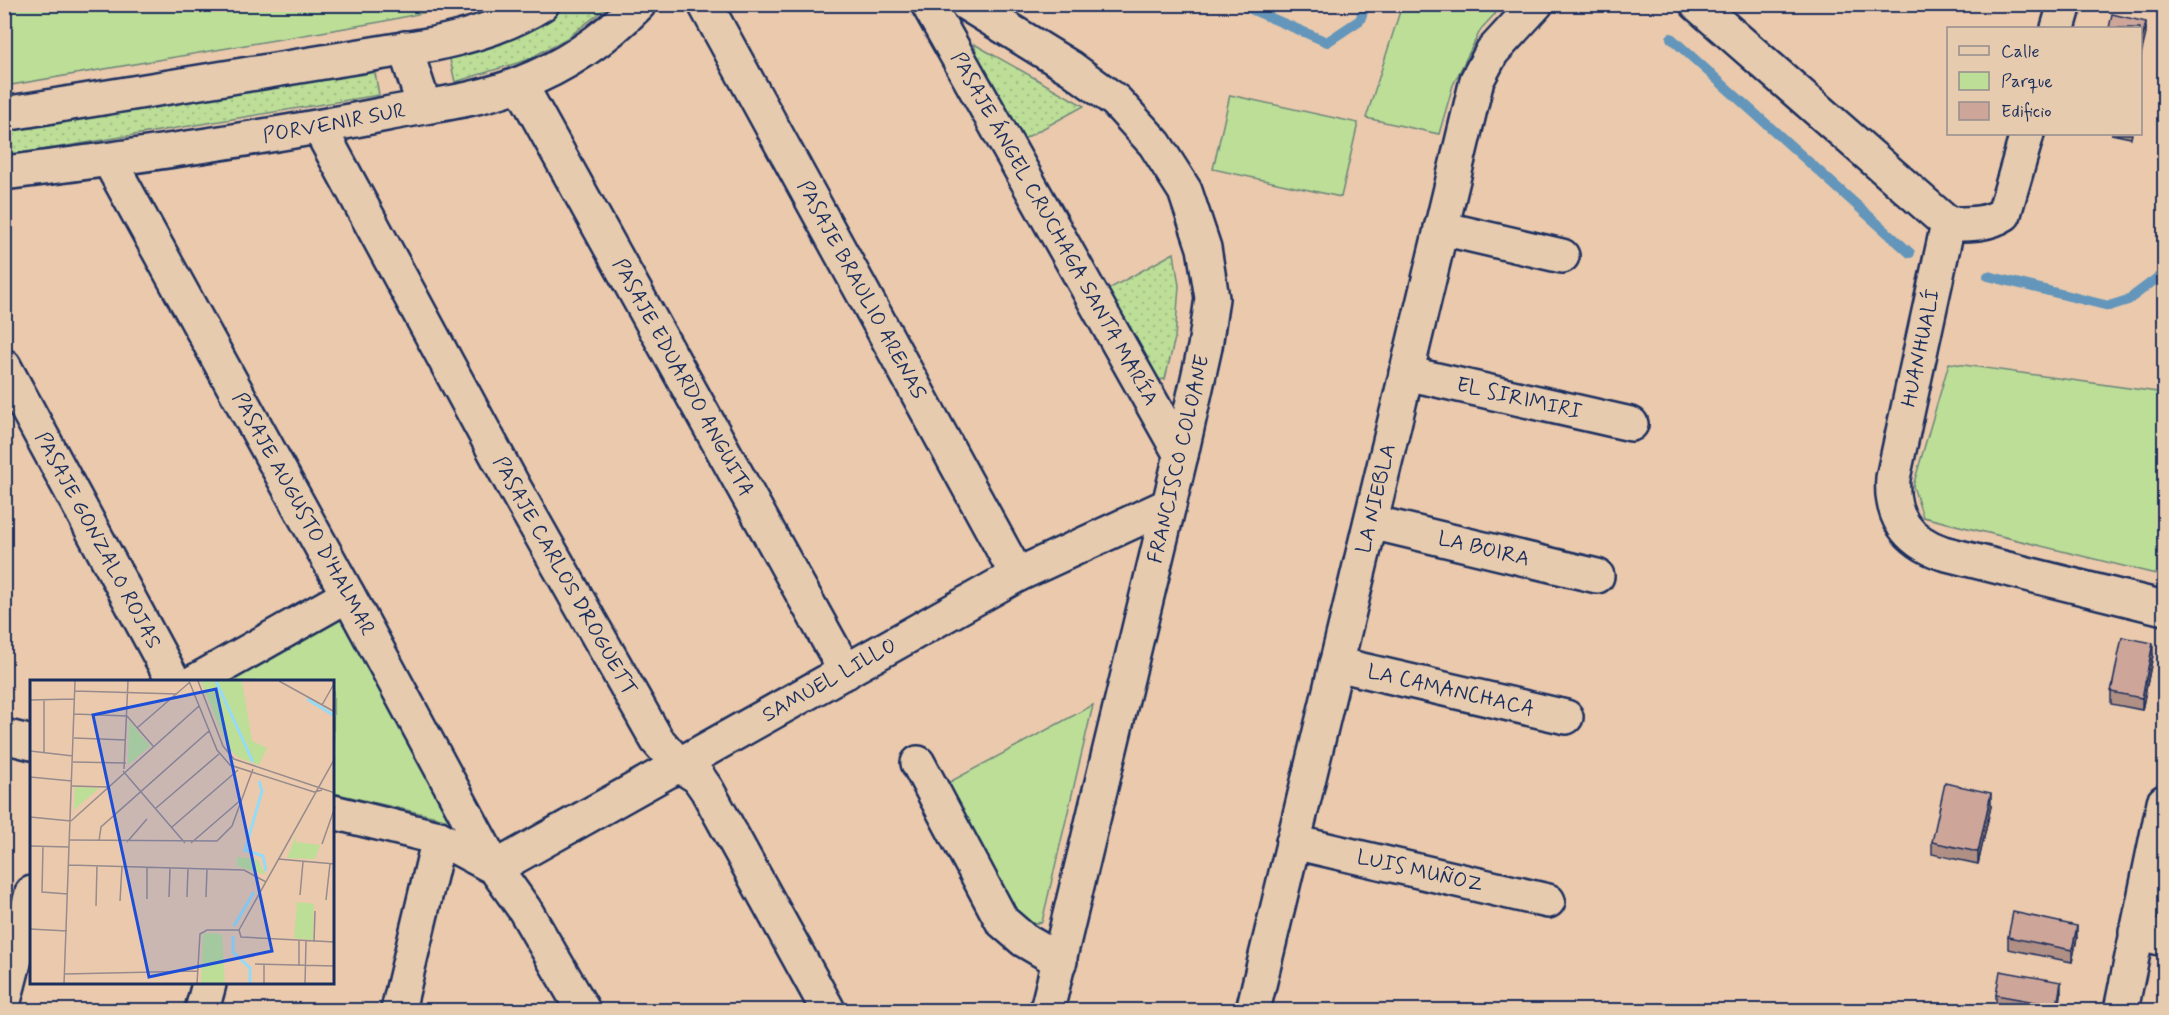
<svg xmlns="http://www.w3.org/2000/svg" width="2169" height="1015" font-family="Mynerve,sans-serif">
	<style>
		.grass { fill: url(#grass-dots); stroke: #6c867a; stroke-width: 1.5 }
		.park { fill: #bdde97; stroke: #6c867a; stroke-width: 1.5 }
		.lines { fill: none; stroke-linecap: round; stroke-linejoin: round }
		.stream { stroke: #6496ba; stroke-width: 10 }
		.street-casing { stroke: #1b2f5e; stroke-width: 38 }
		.secondary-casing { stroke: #1b2f5e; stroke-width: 38 }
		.street { stroke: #e7cbae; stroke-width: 33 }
		.secondary { stroke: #e7cbae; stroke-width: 33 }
		.wall { fill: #b08f84; stroke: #1b2f5e; stroke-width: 1.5 }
		.shaded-wall { fill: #90746b; stroke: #1b2f5e; stroke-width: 1.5 }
		.building { fill: #cda699; stroke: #1b2f5e; stroke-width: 1.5 }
		.labels { text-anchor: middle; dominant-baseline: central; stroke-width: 4.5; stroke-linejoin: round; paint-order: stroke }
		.street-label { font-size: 21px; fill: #1b2f5e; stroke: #e7cbae }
		.inset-river { fill: none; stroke: #95dbf7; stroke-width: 3 }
		.inset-road { fill: none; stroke: #978b8d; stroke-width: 1.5 }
		.view { fill: #1d4ed8; fill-opacity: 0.15; stroke: #1d4ed8; stroke-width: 3 }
		.inset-edge { fill: none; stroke: #1b2f5e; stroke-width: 3 }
	</style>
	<defs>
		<pattern id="grass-dots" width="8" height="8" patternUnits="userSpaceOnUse" patternTransform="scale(1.5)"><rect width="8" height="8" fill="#bdde97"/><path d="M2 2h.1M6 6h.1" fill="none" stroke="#a2bf85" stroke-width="1.8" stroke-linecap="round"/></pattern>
	</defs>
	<rect width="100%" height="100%" fill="#eac9ac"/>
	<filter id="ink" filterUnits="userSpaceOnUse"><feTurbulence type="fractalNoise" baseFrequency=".0167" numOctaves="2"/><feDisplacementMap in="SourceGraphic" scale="12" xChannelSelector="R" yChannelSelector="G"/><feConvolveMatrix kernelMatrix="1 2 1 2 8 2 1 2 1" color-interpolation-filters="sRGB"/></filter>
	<g filter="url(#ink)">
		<g class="grass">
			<path d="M569 5H610L567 38 527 60 455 82 449 55 514 37Z"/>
			<path d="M974 44 1084 106 1020 141 983 77Z"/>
			<path d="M374 67 379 95 5 156V127Z"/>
			<path d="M1174 253 1179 286 1175 338 1165 379 1151 381 1105 291Z"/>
		</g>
		<g class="park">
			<path d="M5 4H460V5L380 22 5 86Z"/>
			<path d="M1402 5H1503L1481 29 1453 85 1439 134 1366 118Z"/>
			<path d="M1230 95 1358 123 1341 197 1213 169Z"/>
			<path d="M1949 363 2164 393V576L1923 517 1913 486Z"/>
			<path d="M338 615 454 821 333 793V682H215Z"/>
			<path d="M1093 705 1042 922 1025 926 946 784Z"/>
		</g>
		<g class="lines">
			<g class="stream">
				<path d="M1239 4 1327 42 1360 20 1366 4"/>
				<path d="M1671 38 1910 253"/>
				<path d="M1988 276 2109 306 2128 300 2164 273"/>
			</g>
			<defs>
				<g id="street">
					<path id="s1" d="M705 4 1017 575"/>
					<path id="s2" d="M928 4 1181 455"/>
					<path d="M967 4 1071 68 1116 101 1155 144 1185 191 1204 248 1212 298 1205 347 1181 455 1047 1010"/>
					<path d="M2058 28 2065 4"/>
					<path id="s3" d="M520 84 846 672"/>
					<path id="s4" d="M319 127 515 489 657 740 679 765 698 777 707 790 828 1010"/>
					<path id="s5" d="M109 160 348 595 495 868 1017 575 1169 505"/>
					<path d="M1948 224C1968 224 1987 225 2004 214L2027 134"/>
					<path d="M1441 228 1562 256"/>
					<path id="s6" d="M4 366 174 682"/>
					<path id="s7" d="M1406 373 1631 424"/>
					<path id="s8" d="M1371 522 1597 576"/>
					<path id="s9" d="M1336 664 1566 717"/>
					<path d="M194 682 348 595"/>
					<path d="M918 763 1002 921 1024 940 1060 961"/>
					<path id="s10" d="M1293 842 1548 901"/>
					<path d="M2136 932 2164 939"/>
					<path d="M4 1001 32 893"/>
					<path d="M202 1010 209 984"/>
					<path d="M398 1010 439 838"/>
					<path d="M2121 1010 2164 802"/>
				</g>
				<g id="secondary">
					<path d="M1697 4 1948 224 1893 478C1890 516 1907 541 1943 553L2164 608"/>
					<path d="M405 48 424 106"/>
					<path d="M4 114 434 44C472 36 509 25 542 4"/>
					<path id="s11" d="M4 173C132 157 260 139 386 114 431 105 476 101 519 84 564 67 605 39 639 4"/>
					<path d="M4 736 32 743"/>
					<path d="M333 812 439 838 495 868 525 910 583 1010"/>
					<path id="s12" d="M1253 1010 1477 80 1492 52 1536 4"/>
				</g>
			</defs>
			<use href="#street" class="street-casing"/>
			<use href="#secondary" class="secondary-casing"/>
			<use href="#street" class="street"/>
			<use href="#secondary" class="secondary"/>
		</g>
		<g class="wall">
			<path d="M2111 134H2132L2131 138Z"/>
			<path d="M2153 655 2142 710 2111 704V692Z"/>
			<path d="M1991 806 1978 864 1932 854V842Z"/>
			<path d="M2008 937 2077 938 2072 962 2008 949Z"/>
			<path d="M2061 994 2059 1011H2015L1996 1007V995Z"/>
		</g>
		<g class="shaded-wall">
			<path d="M2146 22V34L2140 59V47Z"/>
			<path d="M2153 643V655L2142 710V698Z"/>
			<path d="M1991 793V806L1978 864V852Z"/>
			<path d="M2077 926V938L2072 962V950Z"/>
			<path d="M2061 982V994L2059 1011H2057Z"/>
		</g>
		<g class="building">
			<path d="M2112 14 2146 22 2140 47V28H2109Z"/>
			<path d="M2122 637 2153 643 2142 698 2111 692Z"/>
			<path d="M1945 783 1991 793 1978 852 1932 842Z"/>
			<path d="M2013 912 2077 926 2072 950 2008 937Z"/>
			<path d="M2000 971 2061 982 2057 1006 1996 995Z"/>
		</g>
	</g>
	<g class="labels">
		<g class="street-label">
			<text stroke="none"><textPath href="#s11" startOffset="334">PORVENIR SUR</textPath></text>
			<text stroke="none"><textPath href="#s2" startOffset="258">PASAJE ÁNGEL CRUCHAGA SANTA MARÍA</textPath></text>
			<text stroke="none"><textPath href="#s1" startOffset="326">PASAJE BRAULIO ARENAS</textPath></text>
			<text transform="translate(1921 348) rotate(-78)">HUANHUALÍ</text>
			<text stroke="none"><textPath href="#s3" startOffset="336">PASAJE EDUARDO ANGUITA</textPath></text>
			<text stroke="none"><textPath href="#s7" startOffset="116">EL SIRIMIRI</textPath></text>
			<text transform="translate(1179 459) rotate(-77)">FRANCISCO COLOANE</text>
			<text stroke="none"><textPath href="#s12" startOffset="526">LA NIEBLA</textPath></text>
			<text stroke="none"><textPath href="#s5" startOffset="404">PASAJE AUGUSTO D'HALMAR</textPath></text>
			<text stroke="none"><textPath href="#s6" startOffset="198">PASAJE GONZALO ROJAS</textPath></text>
			<text stroke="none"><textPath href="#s8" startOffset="116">LA BOIRA</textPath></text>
			<text stroke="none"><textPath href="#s4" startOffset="512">PASAJE CARLOS DROGUETT</textPath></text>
			<text stroke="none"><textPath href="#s5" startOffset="1190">SAMUEL LILLO</textPath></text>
			<text stroke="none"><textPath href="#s9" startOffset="118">LA CAMANCHACA</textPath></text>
			<text stroke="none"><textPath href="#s10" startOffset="130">LUIS MUÑOZ</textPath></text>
		</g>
	</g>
	<g transform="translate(30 680)">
		<rect width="304" height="304" fill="#eac9ac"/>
		<path d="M267 222 284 224 283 260 264 258Z" fill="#bdde97"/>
		<path d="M171 1H212L222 61 237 68 229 85 209 78 198 68ZM99 41 120 66 98 85ZM45 107 69 108 44 130ZM266 156V162L290 165 285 179 257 178ZM207 177 227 179 236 195 207 186ZM176 253 192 254 195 304H171L173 255Z" fill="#bdde97"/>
		<path class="inset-river" d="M186 1 223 82M277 19 305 36M229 101 232 111 215 170 233 176 236 191M204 246 224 212M203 256V272L220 288V304"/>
		<path class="inset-road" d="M159 1 187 70 200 85 284 112 292 110M168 1 193 66 204 79 305 113M249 1 305 32M45 11 147 14M0 20 45 19M14 20V72M292 25 305 2M44 34 97 36 123 66M107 48 160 2M44 58 96 60M0 71 43 76M43 82 96 83M94 89 98 1M93 91 155 163M0 97 42 101M42 106 77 107M126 128 189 74M0 137 41 141M41 141 169 26M142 147 208 90M40 160 187 161 202 146 223 89M69 161 71 147 179 51M97 162 117 139M161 163 212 119M292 164 305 127M0 166 39 167M13 166 12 212 38 214M248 179 305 184M39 185 214 190 236 202M270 215 273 182M139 217 140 188M157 217 158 188M176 217 177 189M117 219V187M296 220 300 184M90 221 92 186M66 226 67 186M0 249 37 251M209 250 305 78M209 250 211 257 305 262M284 262 285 231M225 284 305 286M269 285V261M35 294 168 291M34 304 45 1M167 304 170 254 177 250H209M234 304V285M275 304 276 261"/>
		<path class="view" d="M186 9 242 271 119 297 63 35Z"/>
		<rect width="304" height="304" class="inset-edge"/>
	</g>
	<rect width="2169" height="1015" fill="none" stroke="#e7cbae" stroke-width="24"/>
	<rect x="12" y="12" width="2145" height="991" fill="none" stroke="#1b2f5e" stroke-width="2" filter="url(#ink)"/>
	<rect x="1947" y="27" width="195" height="108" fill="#e7cbae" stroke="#958d8e" stroke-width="1.5"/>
	<rect x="1959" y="46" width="30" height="9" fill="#e7cbae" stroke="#958d8e" stroke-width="1.5"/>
	<text x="2001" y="57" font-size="18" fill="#1b2f5e">Calle</text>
	<rect x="1959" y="72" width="30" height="18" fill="#bdde97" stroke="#958d8e" stroke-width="1.5"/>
	<text x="2001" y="87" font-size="18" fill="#1b2f5e">Parque</text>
	<rect x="1959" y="102" width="30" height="18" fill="#cda699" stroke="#958d8e" stroke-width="1.5"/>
	<text x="2001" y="117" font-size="18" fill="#1b2f5e">Edificio</text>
</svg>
